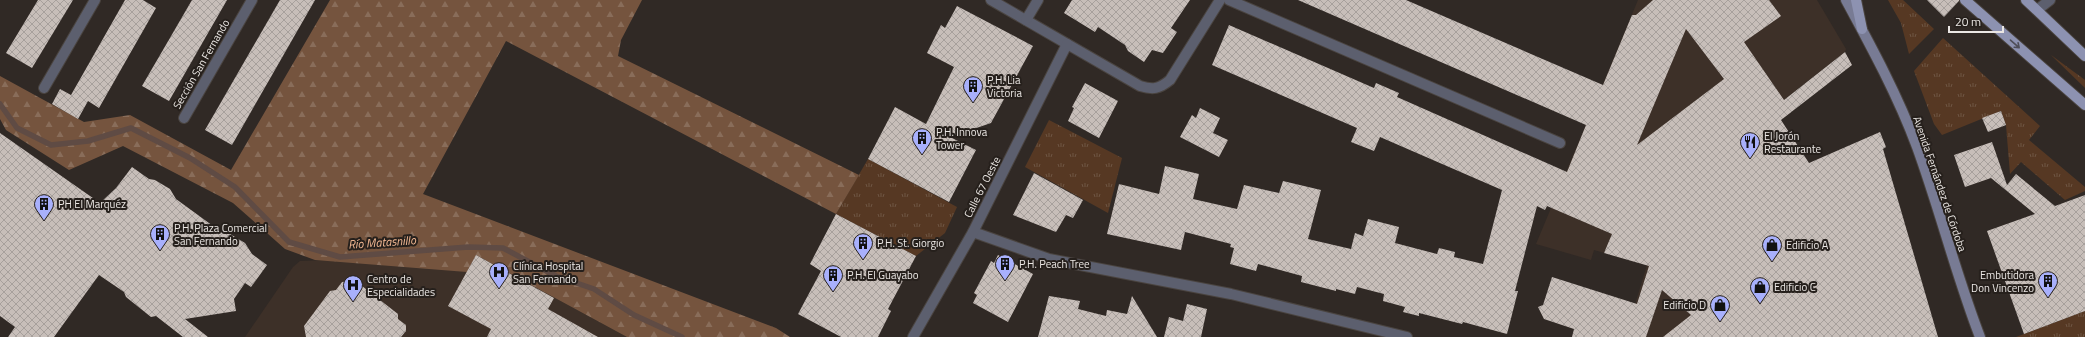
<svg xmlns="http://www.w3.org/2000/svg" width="2085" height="337" font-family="'Titillium Web',sans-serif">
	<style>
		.built { fill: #3d3028 }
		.grass { fill: url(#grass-tufts) }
		.forest { fill: url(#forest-firs) }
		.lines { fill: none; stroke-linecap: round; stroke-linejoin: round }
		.stream { stroke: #5f4b44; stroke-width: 5.5 }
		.building { fill: url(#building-cross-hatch); fill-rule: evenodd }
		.street-casing { stroke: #4a4440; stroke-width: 12 }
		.secondary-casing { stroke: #4a4440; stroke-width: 12 }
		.primary-casing { stroke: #4a4440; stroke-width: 12 }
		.street { stroke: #5c5f6e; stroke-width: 10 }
		.secondary { stroke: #787b94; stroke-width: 10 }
		.primary { stroke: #8d92b1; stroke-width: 10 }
		.oneway { stroke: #4f4e58 }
		.labels { text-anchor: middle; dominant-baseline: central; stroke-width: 4; stroke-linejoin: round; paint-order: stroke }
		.street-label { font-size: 11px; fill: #ebe7e4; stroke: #26201c }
		.poi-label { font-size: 11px; fill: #ebe7e4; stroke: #26201c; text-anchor: start }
		.water-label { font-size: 12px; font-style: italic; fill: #f5ba94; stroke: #26201c }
	</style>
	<defs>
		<pattern id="grass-tufts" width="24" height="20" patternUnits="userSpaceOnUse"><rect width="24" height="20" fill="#563823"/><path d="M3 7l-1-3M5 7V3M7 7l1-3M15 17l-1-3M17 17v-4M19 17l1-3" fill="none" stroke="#6e5543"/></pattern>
		<pattern id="forest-firs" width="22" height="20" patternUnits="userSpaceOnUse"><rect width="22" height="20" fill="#75543e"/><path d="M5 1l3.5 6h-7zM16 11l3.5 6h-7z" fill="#896d5a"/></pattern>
		<pattern id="building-cross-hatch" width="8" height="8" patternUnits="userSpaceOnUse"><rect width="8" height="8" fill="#c7beb9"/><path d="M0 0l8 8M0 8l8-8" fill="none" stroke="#a7a09c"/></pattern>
	</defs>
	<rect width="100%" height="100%" fill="#302925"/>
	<g class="built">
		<path d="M1638 0H1817L1846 49 1845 52 1690 173 1880 337H1625L1647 265 1594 250 1591 260 1536 244Z"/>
		<path d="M476 255 627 337H245L293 267 300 261Z"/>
	</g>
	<g class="grass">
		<path d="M1888 0H1903L1934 29 1909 54 1901 23Z"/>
		<path d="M1943 38 2040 126 2029 140 2085 187V191L2065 200 2021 162 2010 174 2006 125 2001 111 1942 135 1934 124 1914 71Z"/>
		<path d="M2051 55 2085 80V88Z"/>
		<path d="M1049 120 1122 158 1108 213 1025 167Z"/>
		<path d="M868 159 957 207 945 233 916 256 836 214Z"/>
		<path d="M2085 311V337H2016L2024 334Z"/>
	</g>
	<path class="forest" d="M330 0H642L621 40 618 56 859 175 836 214 506 41 423 194 776 328 790 337H627L476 255 467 272 315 260 285 249 233 203 123 146 69 170 6 130 0 119V76L84 122 130 115 231 170Z"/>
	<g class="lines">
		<path class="stream" d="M0 104 17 128 51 145 88 141 131 128 190 158 235 187 289 242 340 257 468 247 503 248 556 276 594 289 634 315 682 337"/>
	</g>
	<g class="building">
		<path d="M38 0H73L32 68 6 53Z"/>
		<path d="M125 0H143L156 8 99 108 88 101 78 119 52 104 60 89 71 95Z"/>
		<path d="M192 0H227L169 101 142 86Z"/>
		<path d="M280 0H315L232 145 205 130Z"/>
		<path d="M1072 0H1190L1171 28 1177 32 1163 53 1152 50 1144 62 1128 51 1125 45 1098 27 1095 32 1064 13Z"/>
		<path d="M1298 0H1406L1603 85 1632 15H1636L1653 0H1769L1781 16 1744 42 1784 100 1845 52 1852 65 1781 120 1809 163 1880 132 1886 147 1883 149 1938 337H1663L1691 315 1662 290 1646 337H1572L1574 329 1544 319 1538 307 1543 305 1552 277 1637 304 1649 266 1604 253 1612 234 1547 206 1545 210 1537 206 1515 291H1518L1507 334 1463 322 1462 324 1419 313V316L1403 312 1405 307 1383 301 1384 294 1357 287 1355 294 1336 289V291L1301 282 1302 276 1258 264 1256 271 1230 264 1234 248 1230 247 1231 244 1185 232 1181 250 1107 234 1119 184 1159 194 1165 166 1199 174 1193 199 1237 209 1244 185 1279 193 1283 181 1321 190 1308 239 1351 249 1355 233 1363 236 1368 219 1399 227 1395 243 1437 254 1439 248 1455 252 1454 257 1483 264 1502 190 1380 137 1374 151 1351 142 1357 128 1212 65 1229 25 1374 88 1376 83 1399 93 1397 97 1567 172 1586 125ZM1686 29 1724 79 1637 145Z"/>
		<path d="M1927 0H1959V1L1944 17Z"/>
		<path d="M957 6 1033 46 991 123 950 137 976 150 949 202 868 159 895 107 926 124 954 67 927 53 941 25 945 28Z"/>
		<path d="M1085 83 1118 101 1099 138 1068 121 1074 108 1072 107Z"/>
		<path d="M1200 108 1220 118 1213 133 1228 140 1219 157 1180 137 1192 115 1196 118Z"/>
		<path d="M2001 111 2006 125 1988 132 1982 118Z"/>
		<path d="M0 133 100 203 116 188 132 167 149 179 155 180 170 189 176 199 224 234H230L245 243 252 254 267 265 251 287 245 283 234 299 236 311 185 319 208 337H183L156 316 151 317 126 297 124 292 99 275 54 337H8L15 327 0 316Z"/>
		<path d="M1992 142 2007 185 2016 174 2055 206 2085 195V311L2024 334 1987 231 2035 214 1991 178 1965 187 1954 155Z"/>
		<path d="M1034 173 1083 200 1073 218 1066 215 1056 232 1013 215Z"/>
		<path d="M836 214 916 256 888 309 891 311 878 337H841L798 314 821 271 810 264Z"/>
		<path d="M476 255 554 298 548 309 598 337H487L491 329 448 306Z"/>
		<path d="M998 255 1033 274 1008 322 973 303 977 295 974 293 991 261 994 263Z"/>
		<path d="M350 281 357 287 362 286 398 314V319L406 325V331L401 337H306L304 326 330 291 336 290 342 282Z"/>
		<path d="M1049 296 1080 301 1078 309 1106 316 1107 310 1127 314 1132 296 1157 337H1038Z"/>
		<path d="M1187 304 1207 309 1201 337H1164L1169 317 1183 321Z"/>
	</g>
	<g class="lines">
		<defs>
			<g id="street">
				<path d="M991 0 1140 86C1153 90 1159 89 1170 80L1220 0"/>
				<path d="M1229 0 1560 143"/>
				<path d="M2037 10 2050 0"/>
				<path d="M1026 20 1038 0"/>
				<path d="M44 88 95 0"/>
				<path d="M184 118 252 0"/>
				<path d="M973 232 1049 259 1231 294 1407 337"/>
				<path d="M913 337 973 232 1067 44"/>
			</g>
			<path id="secondary" d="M1846 0C1872 48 1898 96 1917 147 1940 210 1956 275 1980 337"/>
			<g id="primary">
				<path d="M1856 0 1862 29"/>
				<path d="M1965 0 2085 105"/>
				<path d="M2026 0 2085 56"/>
			</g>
		</defs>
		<use href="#street" class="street-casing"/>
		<use href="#secondary" class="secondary-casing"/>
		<use href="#primary" class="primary-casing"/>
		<use href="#street" class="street"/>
		<use href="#secondary" class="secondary"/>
		<use href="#primary" class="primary"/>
	</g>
	<defs><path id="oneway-shaft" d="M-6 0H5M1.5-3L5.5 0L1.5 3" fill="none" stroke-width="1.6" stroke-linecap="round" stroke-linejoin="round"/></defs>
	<use class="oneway" href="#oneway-shaft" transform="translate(2015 44) rotate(41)"/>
	<defs>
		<symbol id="building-pin" viewBox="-11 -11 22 30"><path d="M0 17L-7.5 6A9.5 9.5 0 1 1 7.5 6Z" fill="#a8b0fc" stroke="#26201c"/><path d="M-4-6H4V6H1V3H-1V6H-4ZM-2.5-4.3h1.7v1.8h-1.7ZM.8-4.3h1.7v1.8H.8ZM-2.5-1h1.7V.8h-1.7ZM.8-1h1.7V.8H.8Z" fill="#111"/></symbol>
		<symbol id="restaurant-pin" viewBox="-11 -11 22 30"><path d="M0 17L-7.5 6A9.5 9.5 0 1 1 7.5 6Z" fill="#a8b0fc" stroke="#26201c"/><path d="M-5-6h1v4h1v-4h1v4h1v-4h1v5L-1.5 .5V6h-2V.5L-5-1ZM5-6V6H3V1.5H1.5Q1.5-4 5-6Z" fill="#111"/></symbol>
		<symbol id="shop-pin" viewBox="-11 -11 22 30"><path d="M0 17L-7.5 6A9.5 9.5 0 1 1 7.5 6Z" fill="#a8b0fc" stroke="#26201c"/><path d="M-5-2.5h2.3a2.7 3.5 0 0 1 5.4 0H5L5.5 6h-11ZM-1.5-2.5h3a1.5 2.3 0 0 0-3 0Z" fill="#111"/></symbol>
		<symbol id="hospital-pin" viewBox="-11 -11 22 30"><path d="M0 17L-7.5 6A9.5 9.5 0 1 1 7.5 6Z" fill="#a8b0fc" stroke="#26201c"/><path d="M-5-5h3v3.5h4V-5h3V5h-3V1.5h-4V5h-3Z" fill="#111"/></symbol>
	</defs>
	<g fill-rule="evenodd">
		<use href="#building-pin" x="962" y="75" width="22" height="30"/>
		<use href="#building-pin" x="911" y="127" width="22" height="30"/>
		<use href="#restaurant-pin" x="1739" y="131" width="22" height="30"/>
		<use href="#building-pin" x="33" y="193" width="22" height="30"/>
		<use href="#building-pin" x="149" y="223" width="22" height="30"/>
		<use href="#building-pin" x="852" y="232" width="22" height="30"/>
		<use href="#shop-pin" x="1761" y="234" width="22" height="30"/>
		<use href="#building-pin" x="994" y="253" width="22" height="30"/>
		<use href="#hospital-pin" x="488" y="261" width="22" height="30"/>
		<use href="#building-pin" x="822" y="264" width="22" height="30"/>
		<use href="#building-pin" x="2037" y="270" width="22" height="30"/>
		<use href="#hospital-pin" x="342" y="274" width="22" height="30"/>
		<use href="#shop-pin" x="1749" y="276" width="22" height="30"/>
		<use href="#shop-pin" x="1709" y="294" width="22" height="30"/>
	</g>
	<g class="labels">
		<g class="street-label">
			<text transform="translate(201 64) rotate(-60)">Sección San Fernando</text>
			<text transform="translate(1940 184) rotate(71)">Avenida Fernández de Córdoba</text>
			<text transform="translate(982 187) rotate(-63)">Calle 67 Oeste</text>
		</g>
		<g class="poi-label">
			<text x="987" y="80">P.H. Lia<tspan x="987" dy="13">Victoria</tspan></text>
			<text x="936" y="132">P.H. Innova<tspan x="936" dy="13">Tower</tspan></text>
			<text x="1764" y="136">El Jorón<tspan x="1764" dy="13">Restaurante</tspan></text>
			<text x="58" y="204">PH El Marquéz</text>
			<text x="174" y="228">P.H. Plaza Comercial<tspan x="174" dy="13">San Fernando</tspan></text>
			<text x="877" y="243">P.H. St. Giorgio</text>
			<text x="1786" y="245">Edificio A</text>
			<text x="1019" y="264">P.H. Peach Tree</text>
			<text x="513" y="266">Clínica Hospital<tspan x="513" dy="13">San Fernando</tspan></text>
			<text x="847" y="275">P.H. El Guayabo</text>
			<text x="2034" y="275" text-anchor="end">Embutidora<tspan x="2034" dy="13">Don Vincenzo</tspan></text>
			<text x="367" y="279">Centro de<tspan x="367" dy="13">Especialidades</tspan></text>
			<text x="1774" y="287">Edificio C</text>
			<text x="1706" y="305" text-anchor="end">Edificio D</text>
		</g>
		<g class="water-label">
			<text transform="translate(382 242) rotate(-4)">Río Matasnillo</text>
		</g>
	</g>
	<path d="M1949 26v6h54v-6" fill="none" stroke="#ebe7e4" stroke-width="2"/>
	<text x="1955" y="26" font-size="12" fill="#ebe7e4" stroke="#26201c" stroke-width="3" paint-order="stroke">20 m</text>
</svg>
